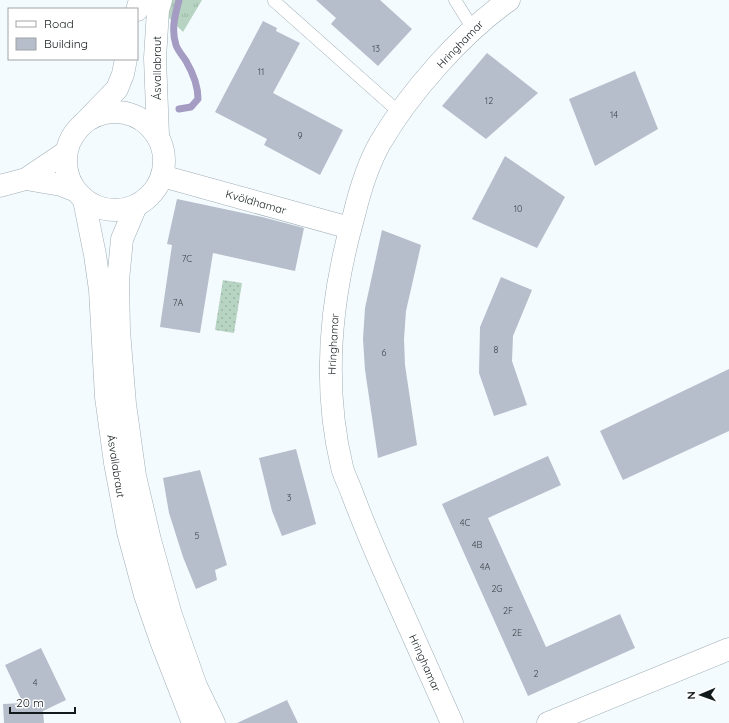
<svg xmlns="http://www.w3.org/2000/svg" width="729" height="723" font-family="Quicksand,sans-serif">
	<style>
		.grass { fill: url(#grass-tufts) }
		.park { fill: url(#park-dots) }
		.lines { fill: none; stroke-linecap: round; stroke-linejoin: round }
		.stream { stroke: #a49cc2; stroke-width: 7 }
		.building { fill: #b6becc }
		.service-casing { stroke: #9eaeb6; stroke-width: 13 }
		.minor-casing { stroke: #9eaeb6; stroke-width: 23 }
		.secondary-casing { stroke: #9eaeb6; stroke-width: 23 }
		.service { stroke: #fff; stroke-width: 12 }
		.minor { stroke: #fff; stroke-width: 22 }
		.secondary { stroke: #fff; stroke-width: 22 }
		.labels { text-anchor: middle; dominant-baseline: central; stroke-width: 3; stroke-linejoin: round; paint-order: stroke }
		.number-label { font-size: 9px; fill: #3c4348 }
		.street-label { font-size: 11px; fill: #131a1c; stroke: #fff }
	</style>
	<defs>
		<pattern id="grass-tufts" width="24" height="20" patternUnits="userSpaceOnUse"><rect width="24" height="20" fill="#b7d3c1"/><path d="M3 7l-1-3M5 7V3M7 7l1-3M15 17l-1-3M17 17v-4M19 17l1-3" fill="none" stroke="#9cb5a5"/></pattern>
		<pattern id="park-dots" width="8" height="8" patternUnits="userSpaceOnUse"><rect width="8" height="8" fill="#b7d3c1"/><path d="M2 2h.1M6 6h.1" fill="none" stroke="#9cb5a5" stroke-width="1.8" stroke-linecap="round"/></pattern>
	</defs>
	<rect width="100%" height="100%" fill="#f4fbff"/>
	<path class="grass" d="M151 0H202L183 32Z"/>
	<path class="park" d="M223 280 242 283 234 333 215 330Z"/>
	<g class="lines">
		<path class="stream" d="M179 109 191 107 198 99C198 85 193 73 186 61 183 56 178 51 176 45 171 30 175 15 179 0"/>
	</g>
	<g class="building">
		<path d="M316 0H380L412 29 378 66 331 24 336 18Z"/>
		<path d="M263 21 277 28 276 31 300 43 273 93 343 130 320 175 264 145 267 139 215 112Z"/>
		<path d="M487 53 538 93 486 139 442 106Z"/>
		<path d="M635 71 658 129 595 166 569 99Z"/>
		<path d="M505 156 565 197 537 248 472 219Z"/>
		<path d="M177 199 262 217 304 228 295 271 213 253 200 333 160 327 172 245 167 244Z"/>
		<path d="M382 230 421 245 406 311 404 339 405 365 417 445 378 458 365 370 363 339 365 308Z"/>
		<path d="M501 277 532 290 513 336 512 361 527 405 494 416 479 373 480 327Z"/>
		<path d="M729 369V431L623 480 600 431Z"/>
		<path d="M296 449 316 524 282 536 272 511 259 458Z"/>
		<path d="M548 456 561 485 488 518 546 647 620 614 635 648 528 696 442 504Z"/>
		<path d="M200 470 227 565 215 570 217 580 196 589 183 557 169 513 163 478Z"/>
		<path d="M41 648 66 700 43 711 44 723H4L3 704 23 703 5 665Z"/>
		<path d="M287 700 298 723H237Z"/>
	</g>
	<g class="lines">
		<defs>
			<g id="service">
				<path d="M455 0 473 29"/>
				<path d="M274 1 400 113"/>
			</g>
			<g id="minor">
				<path d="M162 176 350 228"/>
				<path d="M26 179 61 185 74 190"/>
				<path d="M0 186 26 179 66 152"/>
				<path d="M452 723C428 670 405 617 381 564 371 541 361 517 352 493 349 484 344 476 342 467 322 384 331 296 354 215 360 190 367 166 380 143 410 92 461 34 509 0"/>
				<path d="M548 723 729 649"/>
			</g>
			<g id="secondary">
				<path d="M137 10 140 0"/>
				<circle cx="115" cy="161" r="49"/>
				<path d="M88 119 117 89 123 74 126 59"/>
				<path d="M158 136 155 58 158 10 161 0"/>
				<path d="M84 200 95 255 100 290 106 397 115 463 128 532 145 595 161 641 193 723"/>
				<path d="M136 206 122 239 118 281 119 331 125 404 135 476 150 540 171 615 196 686 214 723"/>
			</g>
		</defs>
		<use href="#service" class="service-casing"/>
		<use href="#minor" class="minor-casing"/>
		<use href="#secondary" class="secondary-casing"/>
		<use href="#service" class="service"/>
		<use href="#minor" class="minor"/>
		<use href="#secondary" class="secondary"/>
	</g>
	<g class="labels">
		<g class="number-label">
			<text x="376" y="48">13</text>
			<text x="261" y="71">11</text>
			<text x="489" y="100">12</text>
			<text x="614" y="114">14</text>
			<text x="300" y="135">9</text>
			<text x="518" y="208">10</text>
			<text x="187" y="258">7C</text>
			<text x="178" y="302">7A</text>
			<text x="496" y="349">8</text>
			<text x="384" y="352">6</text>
			<text x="289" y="497">3</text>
			<text x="465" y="522">4C</text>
			<text x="197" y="535">5</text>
			<text x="477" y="544">4B</text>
			<text x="485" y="566">4A</text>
			<text x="497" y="588">2G</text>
			<text x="508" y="610">2F</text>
			<text x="517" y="632">2E</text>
			<text x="536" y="673">2</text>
			<text x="35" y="682">4</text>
		</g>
		<g class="street-label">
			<text transform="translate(460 44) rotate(-46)">Hringhamar</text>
			<text transform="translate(157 68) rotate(-90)">Ásvallabraut</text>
			<text transform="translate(256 202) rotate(16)">Kvöldhamar</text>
			<text transform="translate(333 344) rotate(-87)">Hringhamar</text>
			<text transform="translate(116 466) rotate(81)">Ásvallabraut</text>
			<text transform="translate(425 663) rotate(66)">Hringhamar</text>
		</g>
	</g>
	<rect x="8" y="8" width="130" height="52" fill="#ffffff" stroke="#a1a3a4"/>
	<rect x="16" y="21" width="20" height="6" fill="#ffffff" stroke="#a1a3a4"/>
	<text x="44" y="28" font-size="12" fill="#131a1c">Road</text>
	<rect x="16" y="38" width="20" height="12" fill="#b6becc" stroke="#a1a3a4"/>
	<text x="44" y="48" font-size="12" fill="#131a1c">Building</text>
	<g transform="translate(701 695) rotate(268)" stroke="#ffffff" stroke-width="3" paint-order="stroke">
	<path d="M0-3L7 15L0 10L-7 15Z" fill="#131a1c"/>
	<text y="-6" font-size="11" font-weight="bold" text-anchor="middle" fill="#131a1c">N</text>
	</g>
	<path d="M10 707v6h65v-6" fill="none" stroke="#131a1c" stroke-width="2"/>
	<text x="16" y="707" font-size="12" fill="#131a1c" stroke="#ffffff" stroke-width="3" paint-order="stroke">20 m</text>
</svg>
